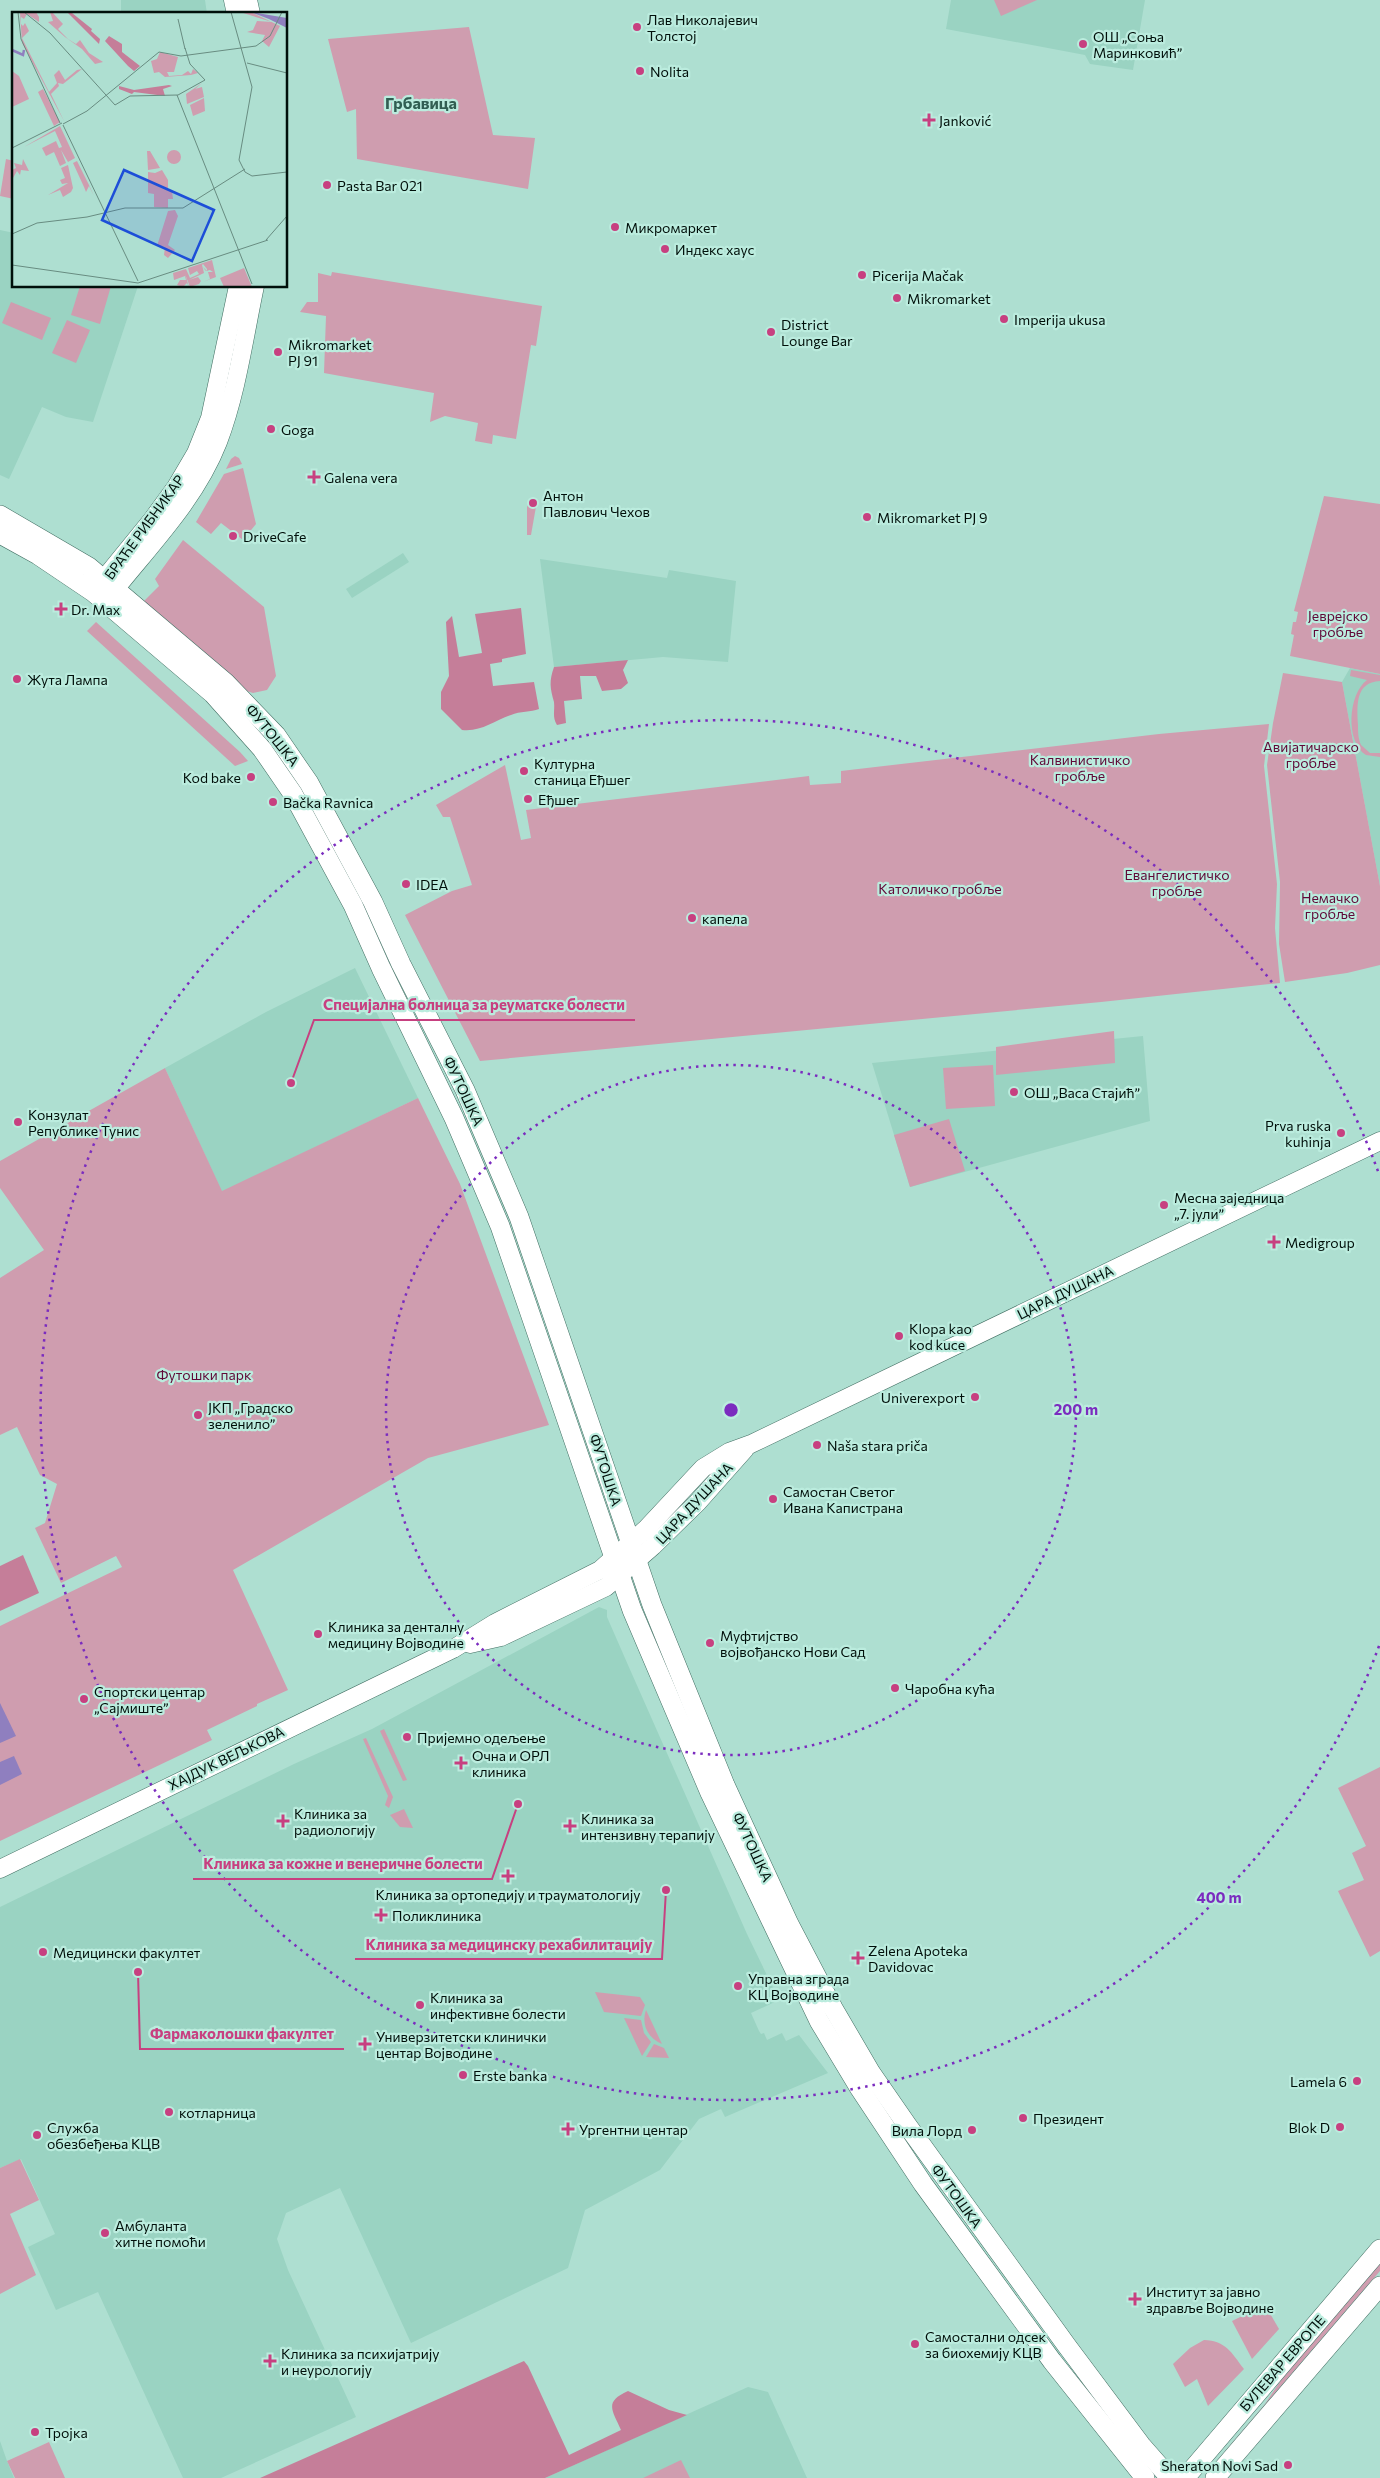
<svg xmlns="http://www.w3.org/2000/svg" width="1380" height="2478" font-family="Commissioner,sans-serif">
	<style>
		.built { fill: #9ad3c2 }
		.green { fill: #cf9daf }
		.forest { fill: #c57e99 }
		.water { fill: #8f7fbf }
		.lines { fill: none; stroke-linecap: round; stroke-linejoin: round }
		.tertiary-casing { stroke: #416e62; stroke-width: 19 }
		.secondary-casing { stroke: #416e62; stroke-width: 20 }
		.tertiary { stroke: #fff; stroke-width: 18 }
		.secondary { stroke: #fff; stroke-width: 19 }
		.ring { fill: none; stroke: #7b2cbf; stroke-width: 2.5; stroke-dasharray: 2.5 5 }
		.poi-dot { fill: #c74080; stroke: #bbecde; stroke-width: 2 }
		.labels { text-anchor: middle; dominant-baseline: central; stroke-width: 4.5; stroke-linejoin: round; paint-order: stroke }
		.poi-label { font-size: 14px; fill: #000f0a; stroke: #bbecde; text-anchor: start }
		.street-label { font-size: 14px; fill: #000f0a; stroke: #bbecde }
		.park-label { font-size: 14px; fill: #600837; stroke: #bbecde }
		.quarter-label { font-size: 16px; font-weight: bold; fill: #315e52; stroke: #bbecde }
		.inset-river { fill: none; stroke: #8f7fbf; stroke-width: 2.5 }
		.inset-road { fill: none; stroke: #688c81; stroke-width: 1 }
		.view { fill: #1d4ed8; fill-opacity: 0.15; stroke: #1d4ed8; stroke-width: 2.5 }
		.inset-edge { fill: none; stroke: #000f0a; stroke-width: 2.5 }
		.centre { fill: #7b2cbf; stroke: #bbecde; stroke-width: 2.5 }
		.ring-label { font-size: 15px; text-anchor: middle; font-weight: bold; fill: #7b2cbf; stroke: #bbecde; stroke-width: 4.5; stroke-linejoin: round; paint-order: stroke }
		.leader { fill: none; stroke: #c74080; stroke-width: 2 }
		.callout-dot { fill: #c74080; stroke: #bbecde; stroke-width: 2 }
		.callout-label { font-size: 15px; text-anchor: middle; font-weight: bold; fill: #c74080; stroke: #bbecde; stroke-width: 4.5; stroke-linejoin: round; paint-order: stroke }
	</style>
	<rect width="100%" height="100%" fill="#aedfd1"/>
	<g class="built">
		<path d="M121 0H205L207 14H121Z"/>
		<path d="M951 0H1145L1133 70 1090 64 1085 55 946 29Z"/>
		<path d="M0 230 14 233V286H138L93 422 66 417 42 407 9 479 0 475Z"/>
		<path d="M403 553 409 562 352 598 346 589Z"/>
		<path d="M540 559 667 578 669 570 736 581 728 662 663 657 554 667Z"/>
		<path d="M1350 668 1380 674V886L1342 682Z"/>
		<path d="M355 968 418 1098 222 1192 165 1068 266 1012Z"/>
		<path d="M1143 1036 1150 1121 910 1187 872 1063Z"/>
		<path d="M599 1607 607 1610V1617L628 1665 747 1934 779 2000 751 2013 759 2031 761 2034 764 2033 767 2040 782 2033 786 2041 799 2035 828 2073 725 2117 721 2109 699 2119 660 2170 585 2210 568 2268 411 2343 340 2188 286 2213 277 2239 288 2270 356 2417 221 2478H183L98 2292 56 2310 28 2247 55 2234 21 2159 0 2168V1907L294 1764 372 1729Z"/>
		<path d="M748 2387 768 2392 807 2478H545Z"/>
		<path d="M0 2441 7 2461 14 2478H0Z"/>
	</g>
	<g class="green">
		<path d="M994 0H1037L1001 16Z"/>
		<path d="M469 27 493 135 535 138 528 189 357 159 356 109 347 112 328 39Z"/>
		<path d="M6 159 14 161V199L0 196Z"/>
		<path d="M332 272 542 306 536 346 531 345 516 439 493 435 492 444 475 441 478 423 445 416 430 422 434 393 324 373 326 316 300 312 307 302H318V273L331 276Z"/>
		<path d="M80 286H111L100 324 71 315Z"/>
		<path d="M11 302 51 318 42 340 2 323Z"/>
		<path d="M67 320 90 330 76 363 52 353Z"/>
		<path d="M235 456 239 458 242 464 226 469 231 459Z"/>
		<path d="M243 468 256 524 243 540 221 523 211 534 196 522 224 474Z"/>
		<path d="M1324 496 1380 504V674L1290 656 1294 635 1291 634 1293 622H1296L1298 612 1294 611Z"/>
		<path d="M531 500 537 501 531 535H527V507Z"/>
		<path d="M183 540 264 607 276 676 267 690 253 693 237 688 141 604 159 586 155 579Z"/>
		<path d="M96 622 240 752 248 761 235 766 87 631Z"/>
		<path d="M1351 670 1380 675V681C1355 682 1357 706 1358 725 1358 732 1358 738 1361 745L1370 753H1380V757L1366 755C1345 742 1348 694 1367 680L1350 676Z"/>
		<path d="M1283 673 1342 682 1380 886V965L1347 973 1285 982 1279 944 1280 882 1267 765 1273 723Z"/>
		<path d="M1269 724 1264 766 1277 884 1275 928 1280 983 1101 1002 480 1061 405 915 452 891 472 885 450 817H443L436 805 505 765 521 840 531 838 526 810 809 776 810 785 841 783V771L1159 734Z"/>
		<path d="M1114 1031 1115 1063 996 1075V1047Z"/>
		<path d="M993 1065 995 1106 946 1109 943 1068Z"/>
		<path d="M165 1068 222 1191 418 1098 460 1184 549 1425 428 1458 233 1570 288 1690 257 1704V1706L207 1730 212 1740 0 1841V1626L122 1567 116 1556 61 1583 35 1528 45 1523 57 1484 40 1475 17 1427 0 1435V1278L44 1250 0 1188V1161Z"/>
		<path d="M949 1119 965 1171 910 1187 894 1135Z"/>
		<path d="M384 1729 407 1780 403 1781 380 1731Z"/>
		<path d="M366 1738 393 1797 389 1808 385 1805 388 1796 363 1739Z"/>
		<path d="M1380 1767V1951L1370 1957 1338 1891 1364 1880 1352 1853 1366 1846 1338 1788Z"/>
		<path d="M404 1809 413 1828 400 1827 390 1815Z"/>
		<path d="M595 1992 640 1997 645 2005 641 2016 604 2012Z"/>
		<path d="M646 2010 662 2044C648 2038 641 2025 646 2010Z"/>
		<path d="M624 2018 641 2020 644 2033 651 2042 642 2056Z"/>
		<path d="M654 2044 664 2048 669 2058 646 2057Z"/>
		<path d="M20 2159 39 2200 10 2214 36 2275 0 2294V2168Z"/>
		<path d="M1380 2260V2271L1202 2478 1265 2404 1289 2368Z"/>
		<path d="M1265 2305 1279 2329 1252 2359 1232 2321Z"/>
		<path d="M1204 2340C1226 2341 1231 2352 1244 2369L1208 2406 1197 2379 1185 2387 1173 2364 1190 2348Z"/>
		<path d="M49 2442 65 2478H15L7 2461Z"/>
		<path d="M681 2460 690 2478H643Z"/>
	</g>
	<g class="forest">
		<path d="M521 608 526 654 502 659V662L490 664 493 686 534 682 539 709C531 712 520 711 511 715 493 721 482 732 462 730L441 709V692L449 676 446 622 452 616 459 657 482 653 475 614Z"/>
		<path d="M628 660 623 670 628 683 621 689 602 691 596 676H580L582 699 564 701 566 723 557 725C552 717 555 711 554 702 550 688 549 681 554 667Z"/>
		<path d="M23 1555 39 1593 0 1611V1566Z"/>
		<path d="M524 2361 528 2366 569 2455 621 2430C613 2411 603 2402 628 2391L669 2410 687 2415 545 2478H260Z"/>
	</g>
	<g class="water">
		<path d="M0 1703 16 1736 0 1743Z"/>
		<path d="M14 1756 22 1774 0 1785V1762Z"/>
	</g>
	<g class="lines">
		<defs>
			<g id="tertiary">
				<path d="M233 0 236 14"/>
				<path d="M248 0 251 14"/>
				<path d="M101 592 104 579 152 520 176 487 196 453 210 418 238 286"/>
				<path d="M103 596 116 588C153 542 196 498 218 442 237 392 244 338 255 286"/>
				<path d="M470 1644 501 1637 606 1587 653 1546 698 1502 745 1449"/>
				<path d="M0 1869 453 1649 495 1623 600 1570 647 1528 703 1468 729 1452 751 1444 1380 1141"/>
			</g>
			<g id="secondary">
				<path d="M0 515 89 567 226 683 276 735 309 783 373 902 401 964 465 1090 519 1217 652 1605 725 1785 789 1924 833 2008 871 2073 907 2125 1067 2346 1141 2445 1170 2478"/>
				<path d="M0 534 38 555 93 592 213 694 262 749 293 794 353 905 381 968 454 1118 500 1226 632 1610 710 1793 819 2021 860 2089 923 2184 1052 2361 1145 2478"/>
				<path d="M1185 2478 1380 2249"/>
				<path d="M1215 2478 1380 2286"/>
			</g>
		</defs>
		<use href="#tertiary" class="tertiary-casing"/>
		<use href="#secondary" class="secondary-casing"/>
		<use href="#tertiary" class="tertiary"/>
		<use href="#secondary" class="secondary"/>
	</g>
	<g class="ring">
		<circle cx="731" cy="1410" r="345"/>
		<path d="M1379 1646A690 690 0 1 1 1379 1174"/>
	</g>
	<g class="poi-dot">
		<circle cx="637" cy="27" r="5"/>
		<circle cx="1083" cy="44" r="5"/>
		<circle cx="640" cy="71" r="5"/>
		<path d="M926.5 112.5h5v5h5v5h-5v5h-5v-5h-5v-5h5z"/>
		<circle cx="327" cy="185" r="5"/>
		<circle cx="615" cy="227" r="5"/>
		<circle cx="665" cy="249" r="5"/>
		<circle cx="862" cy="275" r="5"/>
		<circle cx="897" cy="298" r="5"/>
		<circle cx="1004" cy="319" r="5"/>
		<circle cx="771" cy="332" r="5"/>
		<circle cx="278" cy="352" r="5"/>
		<circle cx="271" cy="429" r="5"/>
		<path d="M311.5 469.5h5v5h5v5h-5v5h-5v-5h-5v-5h5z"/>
		<circle cx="533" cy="503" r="5"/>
		<circle cx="867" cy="517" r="5"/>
		<circle cx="233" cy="536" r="5"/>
		<path d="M58.5 601.5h5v5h5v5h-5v5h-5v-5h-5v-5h5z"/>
		<circle cx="17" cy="679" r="5"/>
		<circle cx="524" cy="771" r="5"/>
		<circle cx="251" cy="777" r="5"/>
		<circle cx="528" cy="799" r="5"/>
		<circle cx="273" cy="802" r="5"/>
		<circle cx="406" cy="884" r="5"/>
		<circle cx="692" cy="918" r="5"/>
		<circle cx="1014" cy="1092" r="5"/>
		<circle cx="18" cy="1122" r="5"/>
		<circle cx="1341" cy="1133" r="5"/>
		<circle cx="1164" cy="1205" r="5"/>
		<path d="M1271.5 1234.5h5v5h5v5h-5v5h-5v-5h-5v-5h5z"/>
		<circle cx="899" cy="1336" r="5"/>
		<circle cx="975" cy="1397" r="5"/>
		<circle cx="198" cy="1415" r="5"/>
		<circle cx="817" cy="1445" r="5"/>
		<circle cx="773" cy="1499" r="5"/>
		<circle cx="318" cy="1634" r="5"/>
		<circle cx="710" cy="1643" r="5"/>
		<circle cx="895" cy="1688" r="5"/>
		<circle cx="84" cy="1699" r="5"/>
		<circle cx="407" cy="1737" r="5"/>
		<path d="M458.5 1755.5h5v5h5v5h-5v5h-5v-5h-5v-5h5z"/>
		<path d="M280.5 1813.5h5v5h5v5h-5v5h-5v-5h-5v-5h5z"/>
		<path d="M567.5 1818.5h5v5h5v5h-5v5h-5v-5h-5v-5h5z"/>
		<path d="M505.5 1868.5h5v5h5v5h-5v5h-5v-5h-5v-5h5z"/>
		<path d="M378.5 1907.5h5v5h5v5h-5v5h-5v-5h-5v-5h5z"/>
		<circle cx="43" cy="1952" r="5"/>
		<path d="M855.5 1950.5h5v5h5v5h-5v5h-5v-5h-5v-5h5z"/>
		<circle cx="738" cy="1986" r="5"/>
		<circle cx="420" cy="2005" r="5"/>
		<path d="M362.5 2036.5h5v5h5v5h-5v5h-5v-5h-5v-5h5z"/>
		<circle cx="463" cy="2075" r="5"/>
		<circle cx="1357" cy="2081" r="5"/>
		<circle cx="169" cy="2112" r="5"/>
		<circle cx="1023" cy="2118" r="5"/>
		<circle cx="1340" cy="2127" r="5"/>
		<path d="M565.5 2121.5h5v5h5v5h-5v5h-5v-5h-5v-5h5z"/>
		<circle cx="972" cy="2130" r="5"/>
		<circle cx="37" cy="2135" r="5"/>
		<circle cx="105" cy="2233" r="5"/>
		<path d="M1132.5 2291.5h5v5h5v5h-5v5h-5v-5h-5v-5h5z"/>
		<circle cx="915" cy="2344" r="5"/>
		<path d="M267.5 2353.5h5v5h5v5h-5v5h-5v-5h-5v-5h5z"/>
		<circle cx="35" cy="2432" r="5"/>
		<circle cx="1288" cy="2465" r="5"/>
	</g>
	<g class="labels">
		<g class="poi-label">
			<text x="647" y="19">Лав Николајевич<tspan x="647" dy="16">Толстој</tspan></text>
			<text x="1093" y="36">ОШ „Соња<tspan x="1093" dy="16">Маринковић”</tspan></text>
			<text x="650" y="71">Nolita</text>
			<text x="939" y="120">Janković</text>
			<text x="337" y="185">Pasta Bar 021</text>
			<text x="625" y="227">Микромаркет</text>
			<text x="675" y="249">Индекс хаус</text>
			<text x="872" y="275">Picerija Mačak</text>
			<text x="907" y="298">Mikromarket</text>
			<text x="1014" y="319">Imperija ukusa</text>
			<text x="781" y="324">District<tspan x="781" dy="16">Lounge Bar</tspan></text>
			<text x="288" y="344">Mikromarket<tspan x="288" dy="16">PJ 91</tspan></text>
			<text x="281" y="429">Goga</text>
			<text x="324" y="477">Galena vera</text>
			<text x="543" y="495">Антон<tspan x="543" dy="16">Павлович Чехов</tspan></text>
			<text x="877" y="517">Mikromarket PJ 9</text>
			<text x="243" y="536">DriveCafe</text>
			<text x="71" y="609">Dr. Max</text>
			<text x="27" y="679">Жута Лампа</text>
			<text x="534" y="763">Културна<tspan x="534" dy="16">станица Еђшег</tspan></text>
			<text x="241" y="777" text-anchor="end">Kod bake</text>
			<text x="538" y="799">Еђшег</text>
			<text x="283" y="802">Bačka Ravnica</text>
			<text x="416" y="884">IDEA</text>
			<text x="702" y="918">капела</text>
			<text x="1024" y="1092">ОШ „Васа Стајић”</text>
			<text x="28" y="1114">Конзулат<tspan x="28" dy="16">Републике Тунис</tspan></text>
			<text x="1331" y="1125" text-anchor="end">Prva ruska<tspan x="1331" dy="16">kuhinja</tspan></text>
			<text x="1174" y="1197">Месна заједница<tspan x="1174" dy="16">„7. јули”</tspan></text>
			<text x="1285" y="1242">Medigroup</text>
			<text x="909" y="1328">Klopa kao<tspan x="909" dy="16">kod kuce</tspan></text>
			<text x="965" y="1397" text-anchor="end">Univerexport</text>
			<text x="208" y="1407">ЈКП „Градско<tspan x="208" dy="16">зеленило”</tspan></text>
			<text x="827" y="1445">Naša stara priča</text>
			<text x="783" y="1491">Самостан Светог<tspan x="783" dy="16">Ивана Капистрана</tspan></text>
			<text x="328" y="1626">Клиника за денталну<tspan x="328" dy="16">медицину Војводине</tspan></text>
			<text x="720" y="1635">Муфтијство<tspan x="720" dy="16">војвођанско Нови Сад</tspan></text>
			<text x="905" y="1688">Чаробна кућа</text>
			<text x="94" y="1691">Спортски центар<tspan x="94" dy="16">„Сајмиште”</tspan></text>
			<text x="417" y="1737">Пријемно одељење</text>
			<text x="472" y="1755">Очна и ОРЛ<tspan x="472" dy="16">клиника</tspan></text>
			<text x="294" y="1813">Клиника за<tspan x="294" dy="16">радиологију</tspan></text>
			<text x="581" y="1818">Клиника за<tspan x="581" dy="16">интензивну терапију</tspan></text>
			<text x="508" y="1894" text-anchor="middle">Клиника за ортопедију и трауматологију</text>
			<text x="392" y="1915">Поликлиника</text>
			<text x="868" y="1950">Zelena Apoteka<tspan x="868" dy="16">Davidovac</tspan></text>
			<text x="53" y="1952">Медицински факултет</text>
			<text x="748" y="1978">Управна зграда<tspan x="748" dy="16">КЦ Војводине</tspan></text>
			<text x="430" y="1997">Клиника за<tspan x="430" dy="16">инфективне болести</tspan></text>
			<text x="376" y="2036">Универзитетски клинички<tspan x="376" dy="16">центар Војводине</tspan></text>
			<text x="473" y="2075">Erste banka</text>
			<text x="1347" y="2081" text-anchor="end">Lamela 6</text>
			<text x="179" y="2112">котларница</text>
			<text x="1033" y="2118">Президент</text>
			<text x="47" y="2127">Служба<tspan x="47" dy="16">обезбеђења КЦВ</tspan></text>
			<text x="1330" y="2127" text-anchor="end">Blok D</text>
			<text x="579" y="2129">Ургентни центар</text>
			<text x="962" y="2130" text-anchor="end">Вила Лорд</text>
			<text x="115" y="2225">Амбуланта<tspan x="115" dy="16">хитне помоћи</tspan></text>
			<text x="1146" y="2291">Институт за јавно<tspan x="1146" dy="16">здравље Војводине</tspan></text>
			<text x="925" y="2336">Самостални одсек<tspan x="925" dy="16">за биохемију КЦВ</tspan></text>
			<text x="281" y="2353">Клиника за психијатрију<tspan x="281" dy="16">и неурологију</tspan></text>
			<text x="45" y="2432">Тројка</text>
			<text x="1278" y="2465" text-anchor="end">Sheraton Novi Sad</text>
		</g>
		<g class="street-label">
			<text transform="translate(144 527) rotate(-54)">БРАЋЕ РИБНИКАР</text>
			<text transform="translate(273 735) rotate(51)">ФУТОШКА</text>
			<text transform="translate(464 1091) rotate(65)">ФУТОШКА</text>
			<text transform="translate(1065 1292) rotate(-26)">ЦАРА ДУШАНА</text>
			<text transform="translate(606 1470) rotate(72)">ФУТОШКА</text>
			<text transform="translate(694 1503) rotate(-47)">ЦАРА ДУШАНА</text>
			<text transform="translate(226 1758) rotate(-26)">ХАЈДУК ВЕЉКОВА</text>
			<text transform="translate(753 1847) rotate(65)">ФУТОШКА</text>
			<text transform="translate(957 2196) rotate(54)">ФУТОШКА</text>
			<text transform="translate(1282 2363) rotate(-49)">БУЛЕВАР ЕВРОПЕ</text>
		</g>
		<g class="park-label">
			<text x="1338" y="615">Јеврејско<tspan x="1338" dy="16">гробље</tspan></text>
			<text x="1311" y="746">Авијатичарско<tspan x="1311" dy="16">гробље</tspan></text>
			<text x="1080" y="759">Калвинистичко<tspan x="1080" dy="16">гробље</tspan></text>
			<text x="1177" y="874">Евангелистичко<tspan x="1177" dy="16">гробље</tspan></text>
			<text x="940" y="888">Католичко гробље</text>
			<text x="1330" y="897">Немачко<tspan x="1330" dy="16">гробље</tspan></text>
			<text x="204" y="1374">Футошки парк</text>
		</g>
		<g class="quarter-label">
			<text x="421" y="102">Грбавица</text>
		</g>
	</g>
	<g transform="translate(12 12)">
		<rect width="275" height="275" fill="#aedfd1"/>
		<path d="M8 0H24L27 5V10L15 2 12 7 9 5V12L11 14 13 11 17 19 10 26 37 80 45 71 42 63 47 58 53 68 65 58 70 57 51 72 46 71 47 74 39 82 52 109 10 31ZM38 0H40L51 12 46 17 56 27 64 32 68 28 77 41 91 50 83 52 70 37 53 25 36 10 41 9ZM228 0H239L268 14 257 35 250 29 253 23 235 20 241 18 245 9 260 10ZM148 40 166 45 162 60H155L157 64 170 63 176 59 179 62 181 57 186 61 179 63 153 65 147 60 142 61 139 49 145 47ZM0 59 7 64 17 87 0 95ZM190 71 183 77 190 75 192 85 175 92 174 82ZM31 77 48 110 42 114 26 80ZM192 86 193 99 181 104 178 93ZM48 114 63 146 56 150 49 138 54 151 48 154 42 140 34 144 30 136 44 129 47 136 50 135 43 119 12 135ZM155 145a7 7 0 1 1 14 0a7 7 0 1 1-14 0ZM135 139H138L148 156 136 158ZM11 147 17 159 9 158 8 163 5 159 1 166 0 158 4 156 2 151 10 153ZM65 149 77 173 82 184 77 174 74 180 72 175 61 151ZM56 153 61 176 59 180 51 185 48 178 36 183 56 171 50 172 48 168 53 166 49 156ZM150 158 156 168V179H160L161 187H156V196L142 195V182L136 181V160L143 161ZM163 198 166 204 156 233 163 238 156 246 152 243 153 235 145 234 156 199ZM200 248 204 265 191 270 198 267 196 260H201L198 258 194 259 193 258 191 255 195 259V257L191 252 190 253 192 261 177 268 186 265 189 269 187 272 178 275 173 262 177 275 175 271 171 275 165 273 168 268H174L173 264 162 268 161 261 174 257 178 266 187 262 185 259 178 263 176 256ZM232 256 240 275H212L208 266Z" fill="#cf9daf"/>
		<path d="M55 0 60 1 80 17 79 19 88 27 87 32ZM97 24 110 32V40L128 54 122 59 116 54 93 29ZM157 73 160 74 151 77 153 84 122 80 120 82 107 77V74L122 78Z" fill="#c57e99"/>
		<path d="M239 0 275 6V16L257 7Z" fill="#8f7fbf"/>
		<path class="inset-river" d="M0 38 11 43 12 38"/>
		<path class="inset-road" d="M6 0 9 27 48 111M12 0 38 21 103 93M219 0 240 75 227 148 233 160 240 164 275 160M166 7 173 37M235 51 275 61M165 83 240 272M103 93 118 84 166 83 193 68 178 52 173 36M51 112 75 99 147 40 169 44 244 34 258 24 270 0M51 113 126 269M0 136 50 111M0 222 25 211 75 205 113 196H171L233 157M254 228 275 204M0 253 126 271 256 228"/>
		<path class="view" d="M112 158 202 198 180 249 90 208Z"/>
		<rect width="275" height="275" class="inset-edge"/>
	</g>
	<circle cx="731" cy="1410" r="8" class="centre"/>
	<g class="ring-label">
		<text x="1076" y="1415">200 m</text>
		<text x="1219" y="1903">400 m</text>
	</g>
	<path class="leader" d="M291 1083L314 1020H635M518 1804L492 1879H193M666 1890L662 1959H355M138 1972L140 2049H344"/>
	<g class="callout-dot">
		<circle cx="291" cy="1083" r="5"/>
		<circle cx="518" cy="1804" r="5"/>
		<circle cx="666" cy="1890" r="5"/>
		<circle cx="138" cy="1972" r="5"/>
	</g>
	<g class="callout-label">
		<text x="474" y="1010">Специјална болница за реуматске болести</text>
		<text x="343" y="1869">Клиника за кожне и венеричне болести</text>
		<text x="509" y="1950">Клиника за медицинску рехабилитацију</text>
		<text x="242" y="2039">Фармаколошки факултет</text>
	</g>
</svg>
